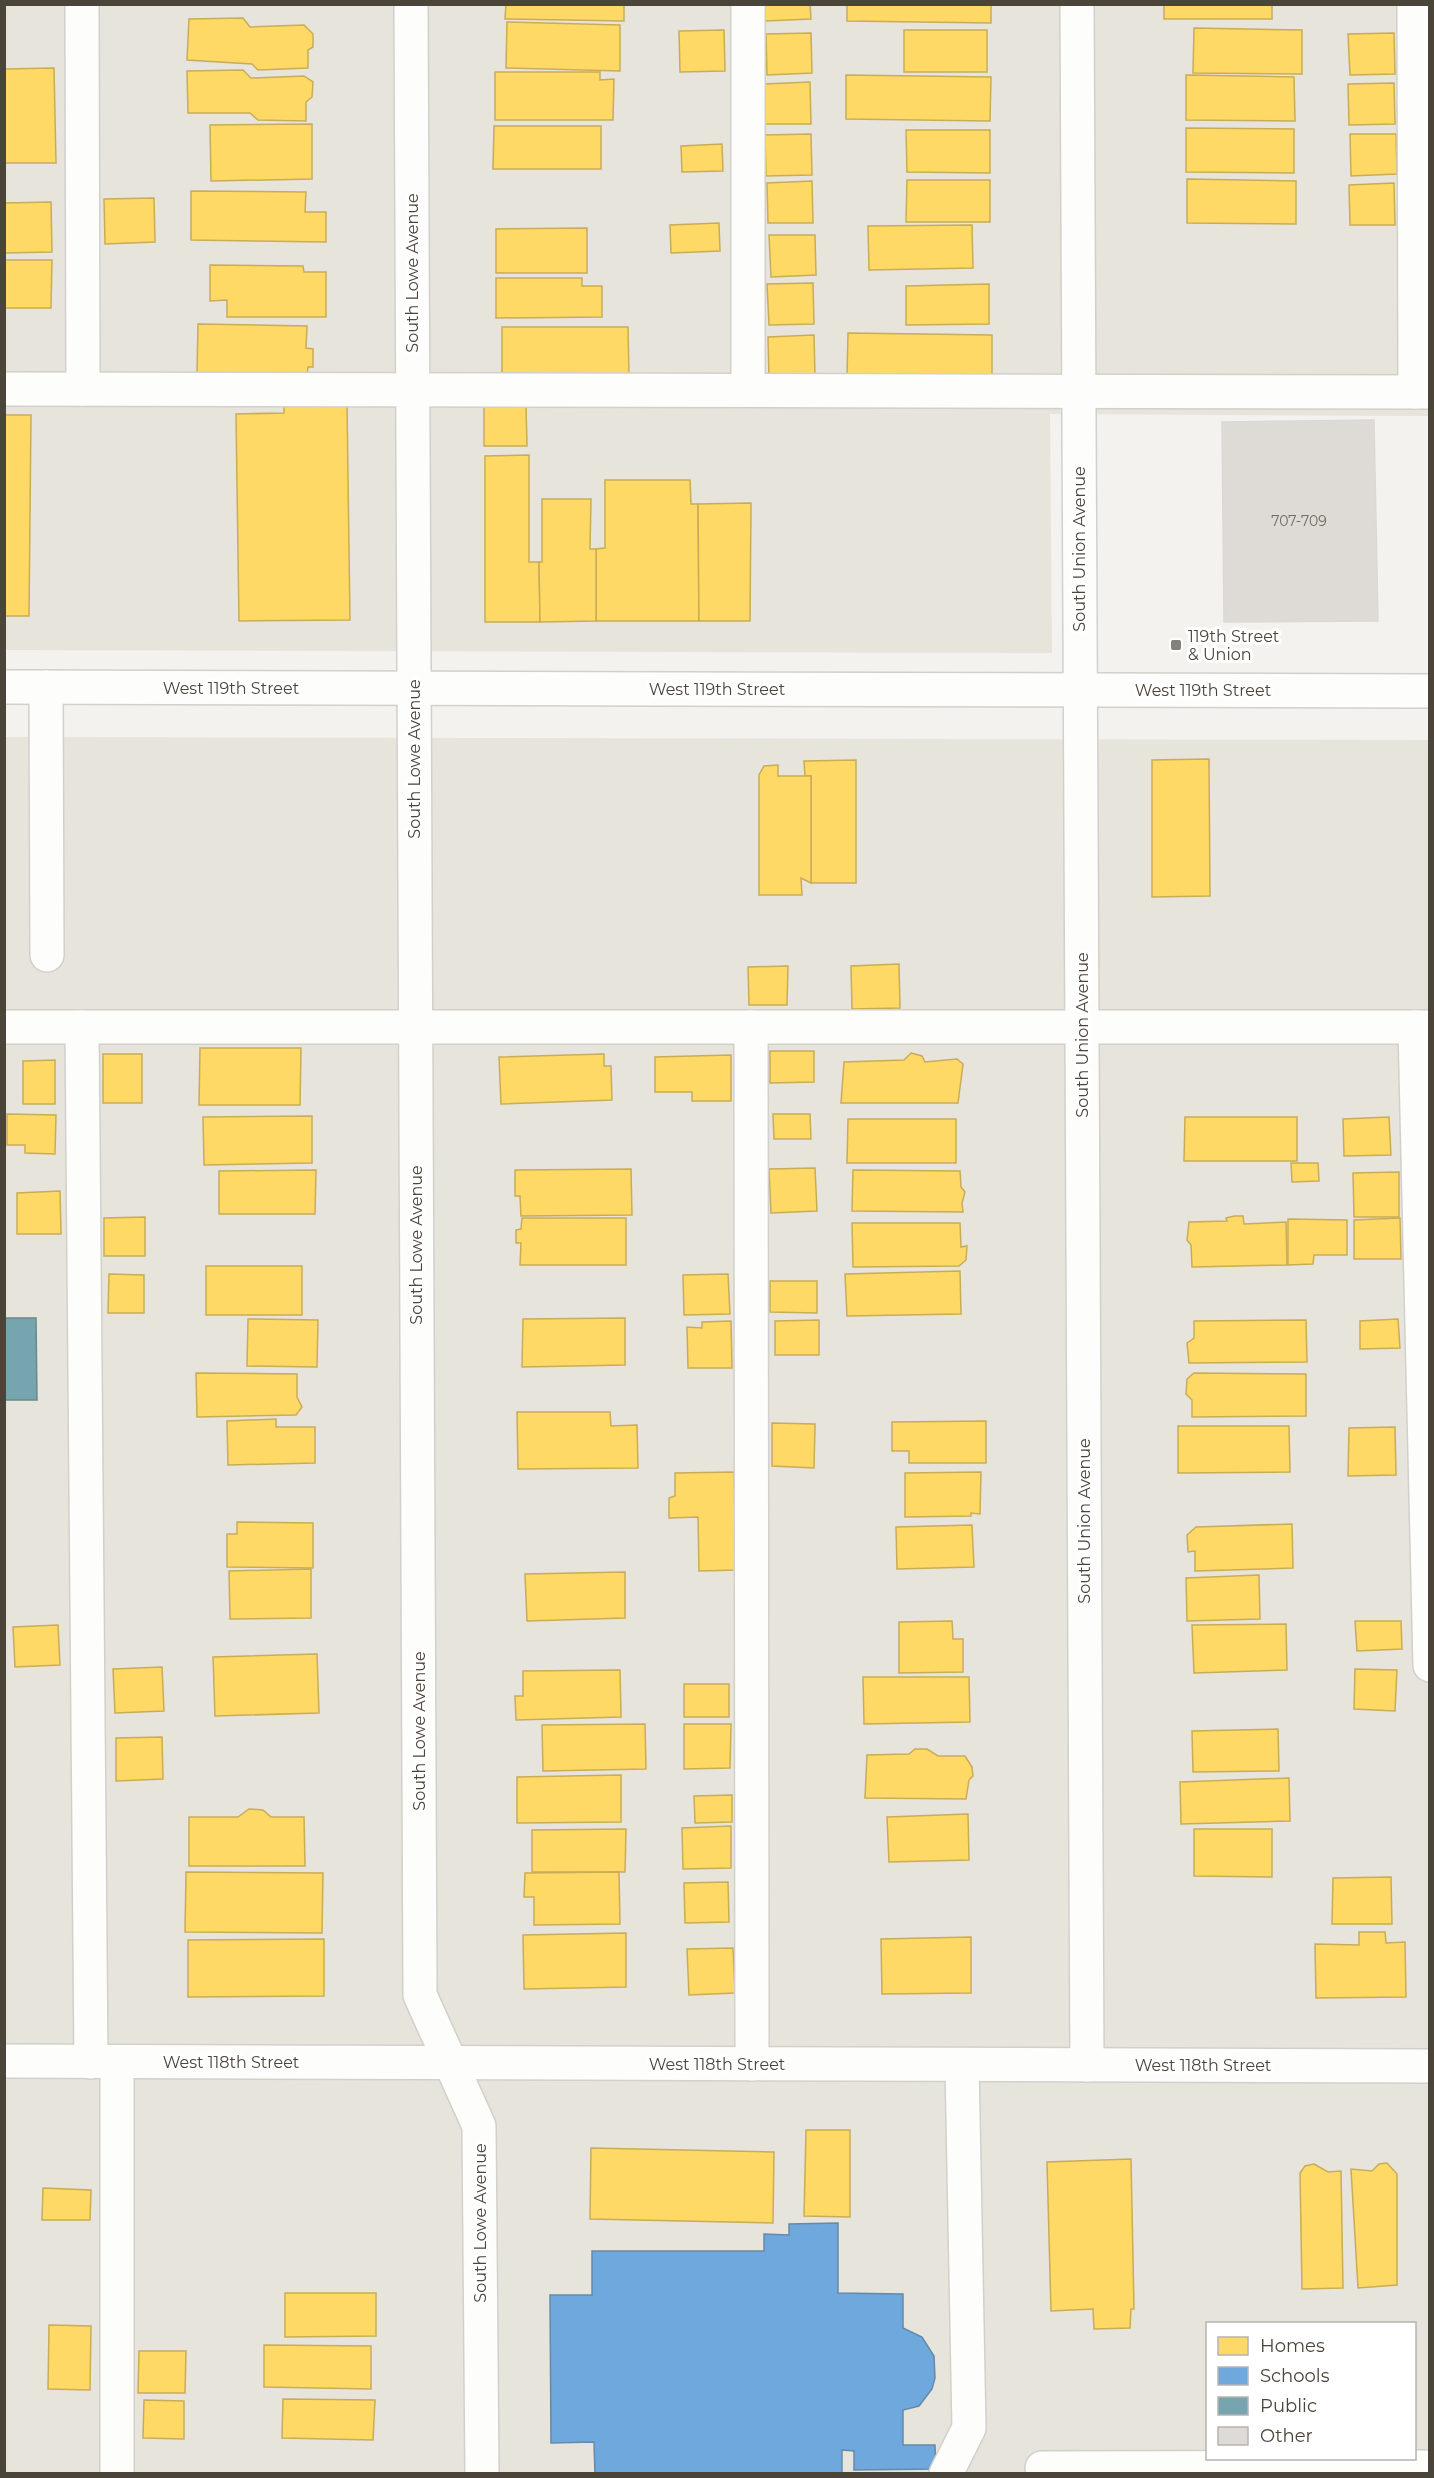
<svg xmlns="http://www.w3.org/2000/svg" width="1434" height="2478" font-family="Montserrat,sans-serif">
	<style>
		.residential { fill: #e7e4dc; fill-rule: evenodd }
		.homes { fill: #ffd966; stroke: #c9ac58; stroke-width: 1.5 }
		.schools { fill: #6fa8dc; stroke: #648aab; stroke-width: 1.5 }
		.public { fill: #76a5af; stroke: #69888c; stroke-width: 1.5 }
		.building { fill: #dedbd6; stroke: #dcd9d4; stroke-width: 1.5 }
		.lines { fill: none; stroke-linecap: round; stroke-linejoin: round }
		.minor-casing { stroke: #d2d0cb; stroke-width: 36 }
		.minor { stroke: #fdfdfc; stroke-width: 33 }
		.poi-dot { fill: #868178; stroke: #fff; stroke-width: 2 }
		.labels { text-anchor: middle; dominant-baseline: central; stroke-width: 6; stroke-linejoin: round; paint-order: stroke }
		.number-label { font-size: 14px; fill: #706a61 }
		.street-label { font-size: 16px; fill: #4b4439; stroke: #fff }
		.poi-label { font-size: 16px; fill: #4b4439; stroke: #fff; text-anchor: start }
	</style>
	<rect width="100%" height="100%" fill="#f4f2ee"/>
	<g class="residential">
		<path d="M5 5H1429V416L1050 414 1052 653 5 650Z"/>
		<path d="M4 737 1429 740V2473H5ZM1208 2324H1414V2458H1208Z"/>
	</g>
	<g class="homes">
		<path d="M506 4H624V21L505 19Z"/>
		<path d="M765 4H810L811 19 765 21Z"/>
		<path d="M847 4H991V23L847 21Z"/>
		<rect x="1164" y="4" width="108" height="15"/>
		<path d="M243 18 250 27 304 25 313 34V47L308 50V68L258 70 252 64 187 60 189 19Z"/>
		<path d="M507 22 620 25V71L506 68Z"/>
		<path d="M1194 28 1302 30V74L1193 73Z"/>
		<path d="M724 30 725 71 680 72 679 31Z"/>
		<rect x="904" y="30" width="83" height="42"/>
		<path d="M811 33 812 73 767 75 766 34Z"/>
		<path d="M1394 33 1395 74 1350 75 1348 34Z"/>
		<path d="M54 68 56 163H4V69Z"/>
		<path d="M243 70 251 78 304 76 313 82 312 97 306 102V121L258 120 250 113H188L187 71Z"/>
		<path d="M495 72H600V80L614 79 613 120H495Z"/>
		<path d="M846 75 991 77 990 121 846 119Z"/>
		<path d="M1186 75 1294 77 1295 121 1186 120Z"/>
		<path d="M810 82 811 124H765L764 84Z"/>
		<path d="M1394 83 1395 124 1349 125 1348 84Z"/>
		<path d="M312 124V179L211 181 210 125Z"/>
		<path d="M494 126H601V169H493Z"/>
		<path d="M1186 128 1294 129V173L1186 172Z"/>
		<path d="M906 130H990V173L907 172Z"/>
		<path d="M811 134 812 175 766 176 765 135Z"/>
		<path d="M1350 134H1396L1397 174 1351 176Z"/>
		<path d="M722 144 723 171 682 172 681 146Z"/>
		<path d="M1187 179 1296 181V224L1187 223Z"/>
		<path d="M907 180H990V222H906Z"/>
		<path d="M812 181 813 223H768L767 183Z"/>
		<path d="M1394 183 1395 225H1350L1349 185Z"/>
		<path d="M191 191 306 192 305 212H326V242L191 240Z"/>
		<path d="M154 198 155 242 105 244 104 199Z"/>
		<path d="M51 202 52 252 4 253V203Z"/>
		<path d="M719 223 720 251 671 253 670 225Z"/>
		<path d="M972 225 973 268 869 270 868 226Z"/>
		<path d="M587 228V273H496V229Z"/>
		<path d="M769 235H815L816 275 771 277Z"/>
		<path d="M4 260H52L51 308H4Z"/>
		<path d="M210 265 303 266 304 272H326V317H227V300L210 301Z"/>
		<path d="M496 278H582V286H602V317L496 318Z"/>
		<path d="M813 283 814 324 769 325 767 284Z"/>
		<path d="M989 284V324L906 325V286Z"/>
		<path d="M198 324 307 326 306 348 313 349V367H308L307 375 197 373Z"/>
		<path d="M502 327H628L629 376 502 377Z"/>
		<path d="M848 333 992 335V378L847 376Z"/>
		<path d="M814 335 815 377 769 378 768 337Z"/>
		<path d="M347 405 350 620 239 621 236 414 284 413V406Z"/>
		<path d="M484 406H526L527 446H484Z"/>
		<path d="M4 415H31L29 616H4Z"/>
		<path d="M529 455V562H539L540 622H485V456Z"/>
		<path d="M605 480H690L691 504H698L699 621H596V549L605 548Z"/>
		<path d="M542 499H591L590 549H596V621L540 622 539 562H542Z"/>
		<path d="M751 503 750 621H699L698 504Z"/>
		<path d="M1209 759 1210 896 1152 897V760Z"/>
		<path d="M856 760V883H811V776H805L804 761Z"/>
		<path d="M778 765V776H811V883L801 878 802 895H759V775L764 766Z"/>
		<path d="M899 964 900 1008 852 1009 851 966Z"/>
		<path d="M788 966 787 1005H749L748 967Z"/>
		<path d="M200 1048H301L300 1105H199Z"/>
		<path d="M770 1051H814V1082L770 1083Z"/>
		<path d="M911 1053 922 1056 925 1062 957 1059 963 1064 958 1103H841L844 1062 904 1060Z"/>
		<rect x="103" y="1054" width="39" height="49"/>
		<path d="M604 1054V1066H611L612 1100 501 1104 499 1057Z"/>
		<path d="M731 1055V1101H692V1092H655V1057Z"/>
		<path d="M55 1060V1104H23V1061Z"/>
		<path d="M7 1114 56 1115 55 1154 25 1153V1145H7Z"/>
		<path d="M773 1114H810L811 1139H774Z"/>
		<path d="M312 1116V1163L204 1165 203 1117Z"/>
		<path d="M1185 1117H1297V1161H1184Z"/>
		<path d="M1389 1117 1391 1155 1344 1156 1343 1119Z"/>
		<path d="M848 1119H956V1163H847Z"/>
		<path d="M1291 1163H1318L1319 1181 1292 1182Z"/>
		<path d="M815 1168 817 1211 771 1213 769 1169Z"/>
		<path d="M631 1169 632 1215 521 1216 520 1196H515V1170Z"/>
		<path d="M316 1170 315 1214H219V1171Z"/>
		<path d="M853 1170 960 1171 961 1187 965 1192 962 1203 963 1212 852 1211Z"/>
		<path d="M1399 1172V1217H1354L1353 1173Z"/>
		<path d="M60 1191 61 1234H17V1193Z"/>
		<path d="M1234 1216H1243L1244 1224 1286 1222 1287 1265 1192 1267 1191 1245 1187 1240 1189 1222 1227 1221 1226 1218Z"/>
		<path d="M145 1217V1256H104V1218Z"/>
		<path d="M522 1218H626V1265H520L521 1243H516V1230L521 1229Z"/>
		<path d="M1400 1218 1401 1259H1354V1220Z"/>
		<path d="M1288 1219 1347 1220V1255H1314L1313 1264 1288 1265Z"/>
		<path d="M852 1223H960L961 1247 967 1246 966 1260 959 1266 853 1267Z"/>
		<rect x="206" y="1266" width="96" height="49"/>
		<path d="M960 1271 961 1314 847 1316 845 1274Z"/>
		<path d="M109 1274 144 1275V1313H108Z"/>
		<path d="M728 1274 730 1314 684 1315 683 1275Z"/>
		<path d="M770 1281H817V1313L770 1312Z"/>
		<path d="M625 1318V1365L522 1367 523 1319Z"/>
		<path d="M248 1319 318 1320 317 1367 247 1366Z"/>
		<path d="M1398 1319 1400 1348 1360 1349V1321Z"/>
		<path d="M819 1320V1355H775V1321Z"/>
		<path d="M1306 1320 1307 1362 1189 1363 1187 1343 1194 1338V1321Z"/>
		<path d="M731 1321 732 1368H688L687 1327 702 1328V1322Z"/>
		<path d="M196 1373 297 1374V1397L302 1407 296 1415 197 1417Z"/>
		<path d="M1194 1373 1306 1374V1416L1192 1417V1400L1186 1394 1187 1379Z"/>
		<path d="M517 1412H610L611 1426 637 1425 638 1468 518 1469Z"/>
		<path d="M276 1419V1427H315V1463L228 1465 227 1421Z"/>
		<path d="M986 1421V1463H909V1451H892V1422Z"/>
		<path d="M772 1423 815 1424 814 1468 772 1466Z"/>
		<path d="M1178 1426H1289L1290 1472 1178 1473Z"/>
		<path d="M1395 1427 1396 1475 1348 1476 1349 1428Z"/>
		<path d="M734 1472 736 1570 699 1571 698 1517 669 1518V1498L675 1496V1473Z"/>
		<path d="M981 1472 980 1514 971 1513V1516L905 1517V1473Z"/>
		<path d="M237 1522 313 1523V1568L227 1567V1534H237Z"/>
		<path d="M1292 1524 1293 1568 1195 1571V1551L1188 1552 1187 1535 1196 1527Z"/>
		<path d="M972 1525 974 1567 897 1569 896 1527Z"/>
		<path d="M311 1569V1618L230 1619 229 1571Z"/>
		<path d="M625 1572V1618L527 1621 525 1574Z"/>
		<path d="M1259 1575 1260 1619 1187 1621 1186 1578Z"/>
		<path d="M952 1621 953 1639H963V1672L899 1673V1622Z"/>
		<path d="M1355 1621H1401L1402 1649 1357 1651Z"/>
		<path d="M1286 1624 1287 1670 1194 1673 1192 1625Z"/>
		<path d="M58 1625 60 1665 15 1667 13 1627Z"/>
		<path d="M317 1654 319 1713 215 1716 213 1657Z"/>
		<path d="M162 1667 164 1711 115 1713 113 1669Z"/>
		<path d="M1355 1669 1397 1670 1395 1711 1354 1709Z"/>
		<path d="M620 1670 621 1717 516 1720 515 1696H523V1671Z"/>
		<path d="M863 1677H969L970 1722 864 1724Z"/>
		<rect x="684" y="1684" width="45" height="33"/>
		<path d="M645 1724 646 1769 543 1771 542 1725Z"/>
		<path d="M684 1724H731L730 1768 684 1769Z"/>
		<path d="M1278 1729 1279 1771 1193 1772 1192 1731Z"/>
		<path d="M162 1737 163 1779 116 1781V1738Z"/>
		<path d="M915 1749H927L938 1756H965L972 1767 973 1776 969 1780 966 1799 865 1798 867 1755 909 1754Z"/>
		<path d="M621 1775V1822L517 1823V1777Z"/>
		<path d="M1289 1778 1290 1821 1181 1824 1180 1782Z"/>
		<path d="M732 1795V1822L695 1823 694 1796Z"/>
		<path d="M249 1809 263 1810 271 1817H304L305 1866H189V1817H238Z"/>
		<path d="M968 1814 969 1860 889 1862 887 1817Z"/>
		<path d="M731 1826V1868L683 1869 682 1828Z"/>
		<path d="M626 1829 625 1872H532V1830Z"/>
		<path d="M1194 1829H1272V1877L1194 1876Z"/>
		<path d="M186 1872 323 1873 322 1933 185 1932Z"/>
		<path d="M619 1872 620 1924 534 1925V1897H524L525 1873Z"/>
		<path d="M1391 1877 1392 1924H1332L1333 1878Z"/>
		<path d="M728 1882 729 1922 685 1923 684 1883Z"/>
		<path d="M1359 1932H1385L1386 1943 1405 1942 1406 1997 1316 1998 1315 1944 1359 1945Z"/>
		<path d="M626 1933V1987L524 1989 523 1935Z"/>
		<path d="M971 1937V1993L882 1994 881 1939Z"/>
		<path d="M324 1939V1996L188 1997V1940Z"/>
		<path d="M733 1948 735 1993 689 1995 687 1949Z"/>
		<path d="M806 2130H850V2217L804 2216Z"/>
		<path d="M591 2148 774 2152 773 2223 590 2219Z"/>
		<path d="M1131 2159 1134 2309H1131L1130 2328 1094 2329 1093 2309 1051 2311 1047 2162Z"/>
		<path d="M1387 2163 1397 2174V2285L1358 2288 1351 2169 1372 2171 1379 2164Z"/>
		<path d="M1314 2164 1328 2172 1341 2171 1343 2288 1302 2289 1300 2173 1305 2166Z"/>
		<path d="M43 2188 91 2190 90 2220H42Z"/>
		<path d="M285 2293H376V2336L285 2337Z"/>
		<path d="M49 2325 91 2326 90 2390 48 2389Z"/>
		<path d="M264 2345 371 2346V2389L264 2387Z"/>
		<path d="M139 2351H186L185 2393H138Z"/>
		<path d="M283 2399 375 2400 373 2440 282 2438Z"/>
		<path d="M144 2400 184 2401V2439L143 2438Z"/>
	</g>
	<path class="schools" d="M838 2223V2293L903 2294V2328L922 2337 934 2356 935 2378 932 2389 919 2406 903 2410V2445H935L936 2469 854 2470V2451L842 2450V2474H595L594 2442 551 2443 550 2295H592V2251H764V2234L789 2235V2224Z"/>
	<path class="public" d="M4 1318H36L37 1400H4Z"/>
	<path class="building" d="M1374 420 1378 621 1224 622 1222 422Z"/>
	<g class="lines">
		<defs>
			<g id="minor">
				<path d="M82 4 83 389"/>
				<path d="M411 4 420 1995 479 2126 482 2474"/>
				<path d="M1077 4 1087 2065"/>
				<path d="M1414 4 1415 392"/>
				<path d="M4 389 1430 392"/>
				<path d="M748 390V4"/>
				<path d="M4 687 1430 691"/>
				<path d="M46 687 47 955"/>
				<path d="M4 1027H1430"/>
				<path d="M82 1027 91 2062"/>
				<path d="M751 1027 752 2064"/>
				<path d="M1415 1027 1430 1665"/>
				<path d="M4 2061 1430 2066"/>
				<path d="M117 2062V2474"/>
				<path d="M1042 2468 1430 2467"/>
				<path d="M946 2474 969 2428 962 2065"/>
			</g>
		</defs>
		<use href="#minor" class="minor-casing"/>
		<use href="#minor" class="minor"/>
	</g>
	<rect class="poi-dot" x="1170" y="639" width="12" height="12" rx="3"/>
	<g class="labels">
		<g class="number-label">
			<text x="1299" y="521">707-709</text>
		</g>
		<g class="street-label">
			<text transform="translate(412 273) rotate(-90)">South Lowe Avenue</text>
			<text transform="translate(1079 549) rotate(-90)">South Union Avenue</text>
			<text x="231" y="688">West 119th Street</text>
			<text x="717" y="689">West 119th Street</text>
			<text x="1203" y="690">West 119th Street</text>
			<text transform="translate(414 759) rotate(-90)">South Lowe Avenue</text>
			<text transform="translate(1082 1035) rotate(-90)">South Union Avenue</text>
			<text transform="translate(416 1245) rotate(-90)">South Lowe Avenue</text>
			<text transform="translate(1084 1521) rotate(-90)">South Union Avenue</text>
			<text transform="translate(419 1731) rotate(-90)">South Lowe Avenue</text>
			<text x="231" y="2062">West 118th Street</text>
			<text x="717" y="2064">West 118th Street</text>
			<text x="1203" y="2065">West 118th Street</text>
			<text transform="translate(480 2223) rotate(-90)">South Lowe Avenue</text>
		</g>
		<g class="poi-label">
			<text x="1188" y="636">119th Street<tspan x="1188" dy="18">&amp; Union</tspan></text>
		</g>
	</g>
	<rect width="1434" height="2478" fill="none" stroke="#4b4439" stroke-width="12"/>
	<rect x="1206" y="2322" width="210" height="138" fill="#ffffff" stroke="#b7b4b0" stroke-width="1.5"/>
	<rect x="1218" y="2337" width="30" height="18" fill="#ffd966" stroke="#b7b4b0" stroke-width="1.5"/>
	<text x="1260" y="2352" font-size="18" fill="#4b4439">Homes</text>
	<rect x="1218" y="2367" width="30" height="18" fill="#6fa8dc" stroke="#b7b4b0" stroke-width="1.5"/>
	<text x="1260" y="2382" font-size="18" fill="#4b4439">Schools</text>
	<rect x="1218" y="2397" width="30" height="18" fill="#76a5af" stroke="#b7b4b0" stroke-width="1.5"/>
	<text x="1260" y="2412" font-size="18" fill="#4b4439">Public</text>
	<rect x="1218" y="2427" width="30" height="18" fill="#dedbd6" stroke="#b7b4b0" stroke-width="1.5"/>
	<text x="1260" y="2442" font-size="18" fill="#4b4439">Other</text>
</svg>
